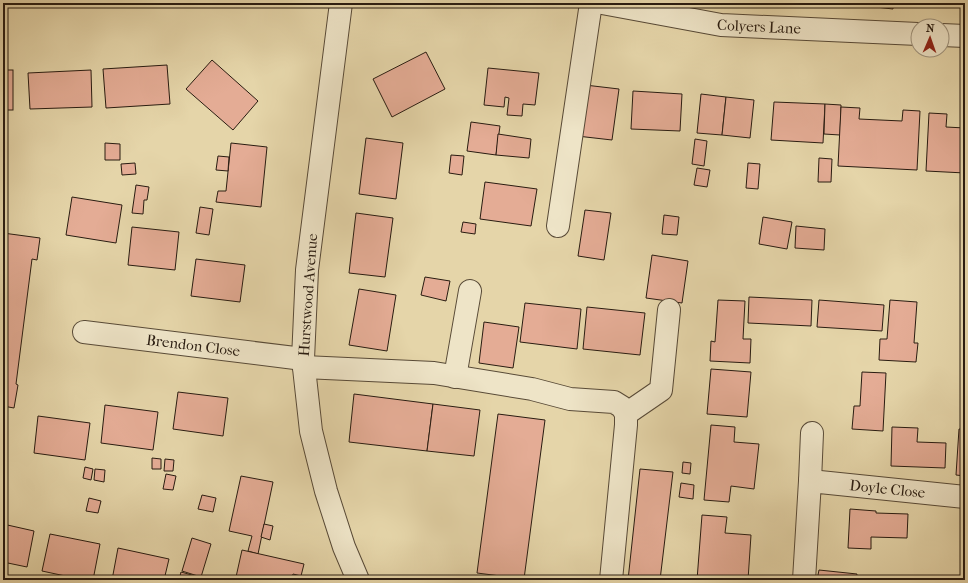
<svg xmlns="http://www.w3.org/2000/svg" width="968" height="583" font-family="'IM FELL French Canon',serif">
	<style>
		.building { fill: #e4ac95; stroke: #291c11 }
		.lines { fill: none; stroke-linecap: round; stroke-linejoin: round }
		.minor-casing { stroke: #584a37; stroke-width: 24 }
		.minor { stroke: #eee4c7; stroke-width: 22 }
		.labels { text-anchor: middle; dominant-baseline: central; stroke-width: 3; stroke-linejoin: round; paint-order: stroke }
		.street-label { font-size: 15px; fill: #291c11; stroke: #eee4c7 }
	</style>
	<rect width="100%" height="100%" fill="#e5d5a9"/>
	<filter id="stains"><feTurbulence type="fractalNoise" baseFrequency=".005" numOctaves="4"/><feColorMatrix values="0 0 0 0 .2 0 0 0 0 .09 0 0 0 0 .02 0 0 0 .5 -.17"/></filter>
	<radialGradient id="worn" r=".72"><stop offset=".6" stop-color="#630" stop-opacity="0"/><stop offset="1" stop-color="#630" stop-opacity=".3"/></radialGradient>
	<g class="building">
		<path d="M868 3H893V9L867 6Z"/>
		<path d="M426 52 445 89 392 117 373 79Z"/>
		<path d="M212 60 258 101 233 130 186 89Z"/>
		<path d="M167 65 170 104 106 108 103 69Z"/>
		<path d="M488 68 539 73 535 105 523 104 522 116 507 115 509 98 505 97 504 107 484 105Z"/>
		<rect x="3" y="70" width="10" height="40"/>
		<path d="M91 70 92 107 30 109 28 73Z"/>
		<path d="M585 85 619 89 612 140 577 136Z"/>
		<path d="M633 91 682 94 680 131 631 129Z"/>
		<path d="M701 94 726 97 722 135 697 133Z"/>
		<path d="M726 97 754 100 750 138 722 135Z"/>
		<path d="M774 102 825 104 823 143 771 140Z"/>
		<path d="M825 104 841 105 840 135 824 134Z"/>
		<path d="M841 107 860 108 859 119 902 121 903 110 920 111 917 170 838 166Z"/>
		<path d="M929 113 947 114 946 127 965 128V173L926 171Z"/>
		<path d="M471 122 500 126 496 155 467 151Z"/>
		<path d="M498 134 531 139 529 158 496 155Z"/>
		<path d="M366 138 403 143 396 199 359 194Z"/>
		<path d="M695 139 707 141 704 166 692 164Z"/>
		<path d="M105 143 120 144V160H105Z"/>
		<path d="M231 143 267 147 261 207 216 202 218 191H226Z"/>
		<path d="M451 155 464 156 462 175 449 173Z"/>
		<path d="M218 156 229 157 228 171 216 170Z"/>
		<path d="M819 158 832 159 831 182H818Z"/>
		<path d="M135 163 136 174 122 175 121 164Z"/>
		<path d="M748 163 760 164 758 189 746 188Z"/>
		<path d="M697 168 710 170 707 187 694 185Z"/>
		<path d="M485 182 537 189 531 226 480 219Z"/>
		<path d="M136 185 149 187 147 200H144L143 214 132 213Z"/>
		<path d="M72 197 122 205 116 243 66 235Z"/>
		<path d="M200 207 213 209 209 235 196 233Z"/>
		<path d="M585 210 611 213 604 260 578 256Z"/>
		<path d="M356 213 393 218 385 277 349 273Z"/>
		<path d="M664 215 679 217 677 235 662 234Z"/>
		<path d="M763 217 792 222 787 249 759 244Z"/>
		<path d="M463 222 476 224 475 234 461 232Z"/>
		<path d="M796 226 825 229 824 250 795 248Z"/>
		<path d="M132 227 179 232 175 270 128 265Z"/>
		<path d="M3 233 40 238 37 260 32 259 16 384 18 385 14 408 3 406Z"/>
		<path d="M652 255 688 261 682 303 646 298Z"/>
		<path d="M196 259 245 265 240 302 191 296Z"/>
		<path d="M425 277 450 281 446 301 421 295Z"/>
		<path d="M359 289 396 295 387 351 349 345Z"/>
		<path d="M749 297 812 300 811 326 748 323Z"/>
		<path d="M718 300 745 301 743 339H751L750 363 710 361 711 341 715 342Z"/>
		<path d="M819 300 884 305 882 331 817 327Z"/>
		<path d="M890 300 917 302 914 343H918L916 362 879 360 880 339H887Z"/>
		<path d="M525 303 581 309 577 349 520 342Z"/>
		<path d="M587 307 645 313 640 355 583 349Z"/>
		<path d="M484 322 519 327 513 368 479 363Z"/>
		<path d="M711 369 751 372 747 417 707 414Z"/>
		<path d="M862 372 886 373 883 431 852 429 854 406H860Z"/>
		<path d="M178 392 228 398 223 436 173 429Z"/>
		<path d="M354 394 433 404 427 451 349 442Z"/>
		<path d="M433 404 480 410 474 456 427 451Z"/>
		<path d="M105 405 158 412 153 450 101 443Z"/>
		<path d="M498 414 545 420 524 579 477 573Z"/>
		<path d="M38 416 90 423 85 460 34 453Z"/>
		<path d="M711 425 735 427 734 442 759 444 754 489 731 486 729 502 704 500Z"/>
		<path d="M892 427 918 428 917 442 946 443 945 468 891 466Z"/>
		<path d="M959 429H965V476L956 475Z"/>
		<path d="M152 458 161 459V469H152Z"/>
		<path d="M165 459 174 460 173 471H164Z"/>
		<path d="M683 462 691 463 690 474 682 473Z"/>
		<path d="M85 467 93 469 91 480 83 478Z"/>
		<path d="M95 469 105 470 104 482 94 480Z"/>
		<path d="M640 469 673 472 660 580H628Z"/>
		<path d="M166 474 176 476 173 490 163 489Z"/>
		<path d="M241 476 273 482 258 554 248 551 252 536 229 531Z"/>
		<path d="M681 483 694 485 693 499 679 497Z"/>
		<path d="M202 495 216 498 213 512 198 509Z"/>
		<path d="M89 498 101 501 98 513 86 511Z"/>
		<path d="M850 509 876 511V513L908 514 907 538 871 537V549L848 548Z"/>
		<path d="M702 515 727 517 725 533 751 535 748 580 722 578V580H697Z"/>
		<path d="M3 524 34 531 27 567 3 562Z"/>
		<path d="M264 524 273 526 270 540 261 537Z"/>
		<path d="M50 534 100 544 93 580H84L42 571Z"/>
		<path d="M192 538 211 544 201 577 182 571Z"/>
		<path d="M118 548 169 559 164 580H112Z"/>
		<path d="M242 550 304 564 301 576 293 574 291 580H247L236 577Z"/>
		<path d="M819 570 857 574 856 580H817Z"/>
		<path d="M181 572 199 577V580H179Z"/>
	</g>
	<g class="lines">
		<defs>
			<g id="minor">
				<path d="M341 3 307 270 303 359 311 431 326 491 344 547 358 580"/>
				<path id="s1" d="M602 3 721 25 918 34"/>
				<path d="M942 35 965 36"/>
				<path d="M558 226 591 3"/>
				<path id="s2" d="M84 332 303 359"/>
				<path d="M304 367 434 373 532 389 570 399 614 402 622 407 626 414V425L611 580"/>
				<path d="M455 377 470 291"/>
				<path d="M626 414 661 390 669 310"/>
				<path d="M810 481 812 433"/>
				<path id="s3" d="M804 580 810 481 965 497"/>
			</g>
		</defs>
		<use href="#minor" class="minor-casing"/>
		<use href="#minor" class="minor"/>
	</g>
	<g class="labels">
		<g class="street-label">
			<text stroke="none"><textPath href="#s1" startOffset="159">Colyers Lane</textPath></text>
			<text transform="translate(308 295) rotate(-86)">Hurstwood Avenue</text>
			<text stroke="none"><textPath href="#s2" startOffset="110">Brendon Close</textPath></text>
			<text stroke="none"><textPath href="#s3" startOffset="177">Doyle Close</textPath></text>
		</g>
	</g>
	<rect width="968" height="583" fill="none" stroke="#e5d5a9" stroke-width="16"/>
	<rect x="4" y="4" width="960" height="575" fill="none" stroke="#291c11" stroke-width="2"/>
	<rect x="8" y="8" width="952" height="567" fill="none" stroke="#291c11"/>
	<g transform="translate(930 38) rotate(2)"><circle r="19" fill="#eee4c7" stroke="#9f947e"/>
	<path d="M0-3L7 15L0 10L-7 15Z" fill="#8f2418"/>
	<text y="-6" font-size="11" font-weight="bold" text-anchor="middle" fill="#291c11">N</text>
	</g>
	<rect width="100%" height="100%" filter="url(#stains)"/>
	<rect width="100%" height="100%" fill="url(#worn)"/>
</svg>
